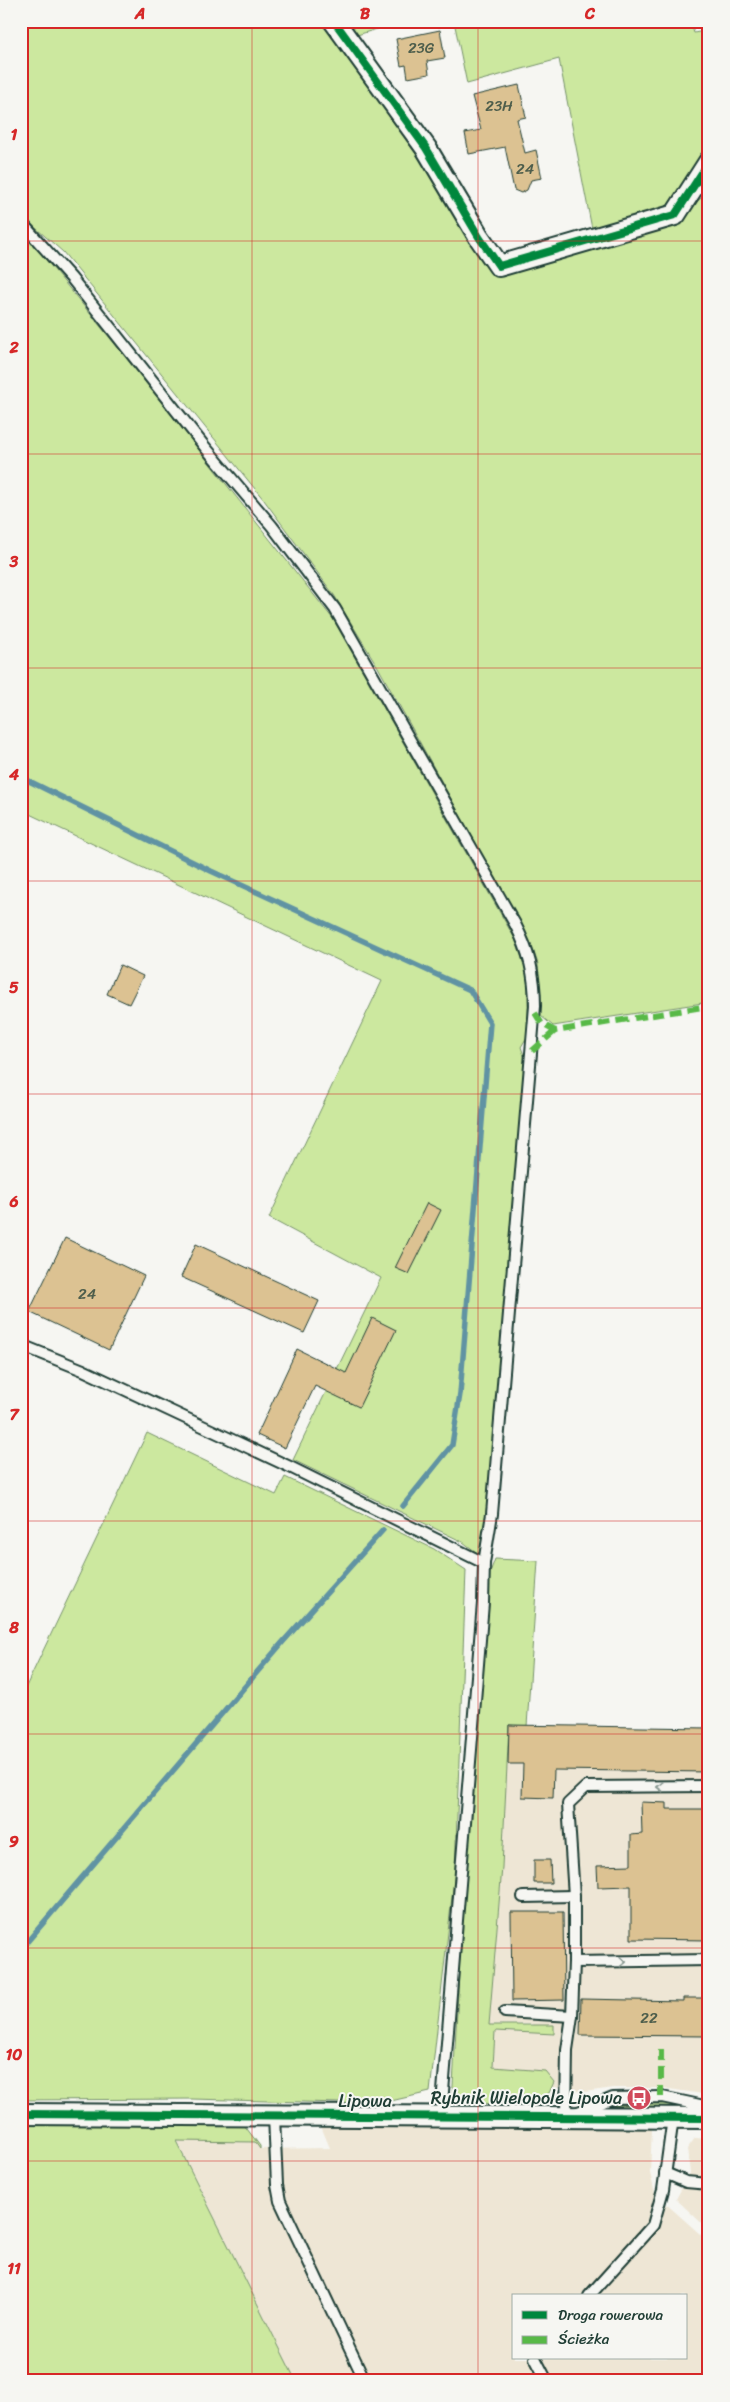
<svg xmlns="http://www.w3.org/2000/svg" width="730" height="2402" font-family="Sriracha,sans-serif">
	<style>
		.built { fill: #eee6d5; fill-rule: evenodd }
		.green { fill: #cce89f; stroke: #76926a }
		.lines { fill: none; stroke-linecap: round; stroke-linejoin: round }
		.stream { stroke: #6093a3; stroke-width: 5.5 }
		.building { fill: #dcc292; stroke: #1f3d34 }
		.service-casing { stroke: #1f3d34; stroke-width: 14 }
		.minor-casing { stroke: #1f3d34; stroke-width: 24 }
		.service { stroke: #f6f6f2; stroke-width: 10 }
		.minor { stroke: #f6f6f2; stroke-width: 20 }
		.quiet { stroke: #58b947; stroke-width: 6; stroke-dasharray: 12 6; stroke-linecap: butt }
		.cycleway-casing { stroke: #f6f6f2; stroke-width: 11 }
		.cycleway { stroke: #00873e; stroke-width: 8 }
		.oneway { stroke: #8a9a93 }
		.grid { fill: none; stroke: #d62828; stroke-width: 1; stroke-opacity: 0.55 }
		.labels { text-anchor: middle; dominant-baseline: central; stroke-width: 4; stroke-linejoin: round; paint-order: stroke }
		.number-label { font-size: 15px; fill: #4e5e4c }
		.poi-label { font-size: 18px; fill: #1f3d34; stroke: #f6f6f2; text-anchor: end }
		.street-label { font-size: 18px; fill: #1f3d34; stroke: #f6f6f2 }
		.neatline { fill: none; stroke: #d62828; stroke-width: 2 }
		.grid-label { font-size: 16px; text-anchor: middle; font-weight: bold; fill: #d62828 }
	</style>
	<rect width="100%" height="100%" fill="#f6f6f2"/>
	<filter id="ink" filterUnits="userSpaceOnUse"><feTurbulence type="fractalNoise" baseFrequency=".02" numOctaves="2"/><feDisplacementMap in="SourceGraphic" scale="10" xChannelSelector="R" yChannelSelector="G"/><feConvolveMatrix kernelMatrix="1 2 1 2 8 2 1 2 1" color-interpolation-filters="sRGB"/></filter>
	<g filter="url(#ink)">
		<g class="built">
			<path d="M509 1725 709 1728V2095L663 2088H614L584 2092 552 2087 554 2082 545 2071 493 2068 495 2031 554 2034 531 2024 489 2025 502 1867Z"/>
			<path d="M320 2124 652 2129 650 2173 655 2194 709 2242V2381H296L176 2140 255 2142 260 2149 330 2148ZM514 2296H686V2358H514Z"/>
			<path d="M695 2138 709 2139V2230L676 2199 690 2173 687 2149Z"/>
		</g>
		<g class="green">
			<path d="M21 21H322L502 276 667 227 707 193 709 200V1002L553 1026 541 1016 538 964 530 941 378 667 334 595 264 500 63 252 21 215Z"/>
			<path d="M340 21H404L357 35 354 41Z"/>
			<path d="M454 21H690L694 33 709 30V141L699 163 664 210 593 234 559 59 467 84Z"/>
			<path d="M21 234 33 244 119 349 333 619 515 939 528 975V1035L521 1047 525 1058C512 1224 504 1391 480 1555L463 1542 293 1460 381 1278 269 1218 382 981 21 810Z"/>
			<path d="M147 1433 276 1495 285 1477 434 1549 466 1570 455 1870 430 2092 378 2104 192 2099 21 2100V1697Z"/>
			<path d="M495 1559 538 1561 527 1726 509 1725 502 1867 489 2025H554V2034L495 2031 493 2067 545 2071 554 2082 549 2093 534 2103 452 2104 460 1955 489 1575Z"/>
			<path d="M616 2103 670 2104 674 2106V2108L616 2109 614 2106Z"/>
			<path d="M21 2124 244 2125 260 2146V2149L255 2142 176 2141 296 2381H21Z"/>
		</g>
		<g class="lines">
			<g class="stream">
				<path d="M21 777 211 871 470 990 490 1023 460 1394 452 1445 403 1506"/>
				<path d="M21 1949 282 1643 383 1530"/>
			</g>
		</g>
		<g class="building">
			<path d="M440 30 445 58 427 61 429 74 408 78 406 65 401 66 396 39Z"/>
			<path d="M519 85 526 117 517 119 525 153 536 150 542 178 531 180 527 190 521 193 514 190 505 147 469 154 465 133 481 130 472 96Z"/>
			<path d="M120 965 143 976 129 1004 107 994Z"/>
			<path d="M427 1203 441 1210 409 1274 395 1268Z"/>
			<path d="M65 1238 144 1276 109 1350 29 1312Z"/>
			<path d="M196 1244 319 1301 304 1333 181 1277Z"/>
			<path d="M372 1318 396 1330 359 1407 315 1386 285 1448 257 1435 297 1349 346 1373Z"/>
			<path d="M509 1725 709 1728V1772L554 1770 553 1798 522 1797 523 1764H508Z"/>
			<path d="M641 1802 667 1803V1809H709V1940L631 1939V1886L598 1887 597 1866 631 1865V1835L642 1834Z"/>
			<path d="M534 1860H550L551 1883H534Z"/>
			<path d="M511 1912H563L564 2000 512 2001Z"/>
			<path d="M683 1998H709V2036L580 2035 581 1999 683 2001Z"/>
		</g>
		<g class="lines">
			<defs>
				<g id="service">
					<path d="M21 222 72 279 205 447 272 526 335 609 515 924C529 951 535 975 535 1006L492 1514 484 1563"/>
					<path d="M21 1345 83 1370 290 1467 484 1563 483 1603 441 2116"/>
					<path d="M709 1786 586 1787 568 1804 574 1896V1962L572 2016 567 2050 566 2117 613 2098 662 2097 709 2107"/>
					<path d="M523 1897 574 1896"/>
					<path d="M574 1962 709 1960"/>
					<path d="M505 2012 572 2016"/>
					<path d="M274 2116 277 2185 280 2201 365 2381"/>
					<path d="M665 2173 686 2182 709 2184"/>
					<path d="M589 2296 653 2225 663 2190 673 2118"/>
					<path d="M535 2358 547 2381"/>
				</g>
				<g id="minor">
					<path d="M334 21 426 148 479 237 499 266 675 215 709 162"/>
					<path d="M21 2114 709 2118"/>
				</g>
			</defs>
			<use href="#service" class="service-casing"/>
			<use href="#minor" class="minor-casing"/>
			<use href="#service" class="service"/>
			<use href="#minor" class="minor"/>
			<g class="quiet">
				<path d="M535 1013 542 1024 555 1031 709 1006"/>
				<path d="M532 1051 555 1031"/>
				<path d="M661 2050V2097"/>
			</g>
			<defs>
				<g id="cycleway">
					<path d="M334 21 426 148 479 237 499 266 675 215 709 162"/>
					<path d="M21 2114 709 2118"/>
				</g>
			</defs>
			<use href="#cycleway" class="cycleway-casing"/>
			<use href="#cycleway" class="cycleway"/>
		</g>
		<defs><path id="oneway-chevron" d="M-2-3.5L2.5 0L-2 3.5" fill="none" stroke-width="1.6" stroke-linecap="round" stroke-linejoin="round" transform="scale(1.25)"/></defs>
		<g class="oneway">
			<use href="#oneway-chevron" transform="translate(660 1787) rotate(180)"/>
			<use href="#oneway-chevron" transform="translate(623 1962) rotate(-1)"/>
		</g>
	</g>
	<path class="grid" d="M252 21V2381M478 21V2381M21 241H709M21 454H709M21 668H709M21 881H709M21 1094H709M21 1308H709M21 1521H709M21 1734H709M21 1948H709M21 2161H709"/>
	<defs>
		<symbol id="bus-disc" viewBox="-11 -11 22 22"><circle r="9.5" fill="#d1495b" stroke="#f6f6f2"/><path d="M-5-6H5V4H4V6H2V4H-2V6H-4V4H-5ZM-3.5-4V0h7V-4ZM-3.5 1.2v1.5H-2V1.2ZM2 1.2v1.5H3.5V1.2Z" fill="#fff"/></symbol>
	</defs>
	<g fill-rule="evenodd">
		<use href="#bus-disc" x="625" y="2084" width="28" height="28"/>
	</g>
	<g class="labels">
		<g class="number-label">
			<text x="421" y="48">23G</text>
			<text x="499" y="106">23H</text>
			<text x="525" y="169">24</text>
			<text x="87" y="1294">24</text>
			<text x="649" y="2018">22</text>
		</g>
		<g class="poi-label">
			<text x="622" y="2098">Rybnik Wielopole Lipowa</text>
		</g>
		<g class="street-label">
			<text x="365" y="2101">Lipowa</text>
		</g>
	</g>
	<rect width="730" height="2402" fill="none" stroke="#f6f6f2" stroke-width="55"/>
	<rect x="512" y="2294" width="175" height="65" fill="#f6f6f2" stroke="#a0aca6"/>
	<rect x="522" y="2311" width="25" height="8" fill="#00873e" stroke="#a0aca6"/>
	<text x="558" y="2320" font-size="15" fill="#1f3d34">Droga rowerowa</text>
	<rect x="522" y="2336" width="25" height="8" fill="#58b947" stroke="#a0aca6"/>
	<text x="558" y="2344" font-size="15" fill="#1f3d34">Ścieżka</text>
	<rect x="28" y="28" width="674" height="2346" class="neatline"/>
	<g class="grid-label">
		<text x="140" y="19">A</text>
		<text x="365" y="19">B</text>
		<text x="590" y="19">C</text>
		<text x="14" y="140">1</text>
		<text x="14" y="353">2</text>
		<text x="14" y="567">3</text>
		<text x="14" y="780">4</text>
		<text x="14" y="993">5</text>
		<text x="14" y="1207">6</text>
		<text x="14" y="1420">7</text>
		<text x="14" y="1633">8</text>
		<text x="14" y="1847">9</text>
		<text x="14" y="2060">10</text>
		<text x="14" y="2274">11</text>
	</g>
</svg>
